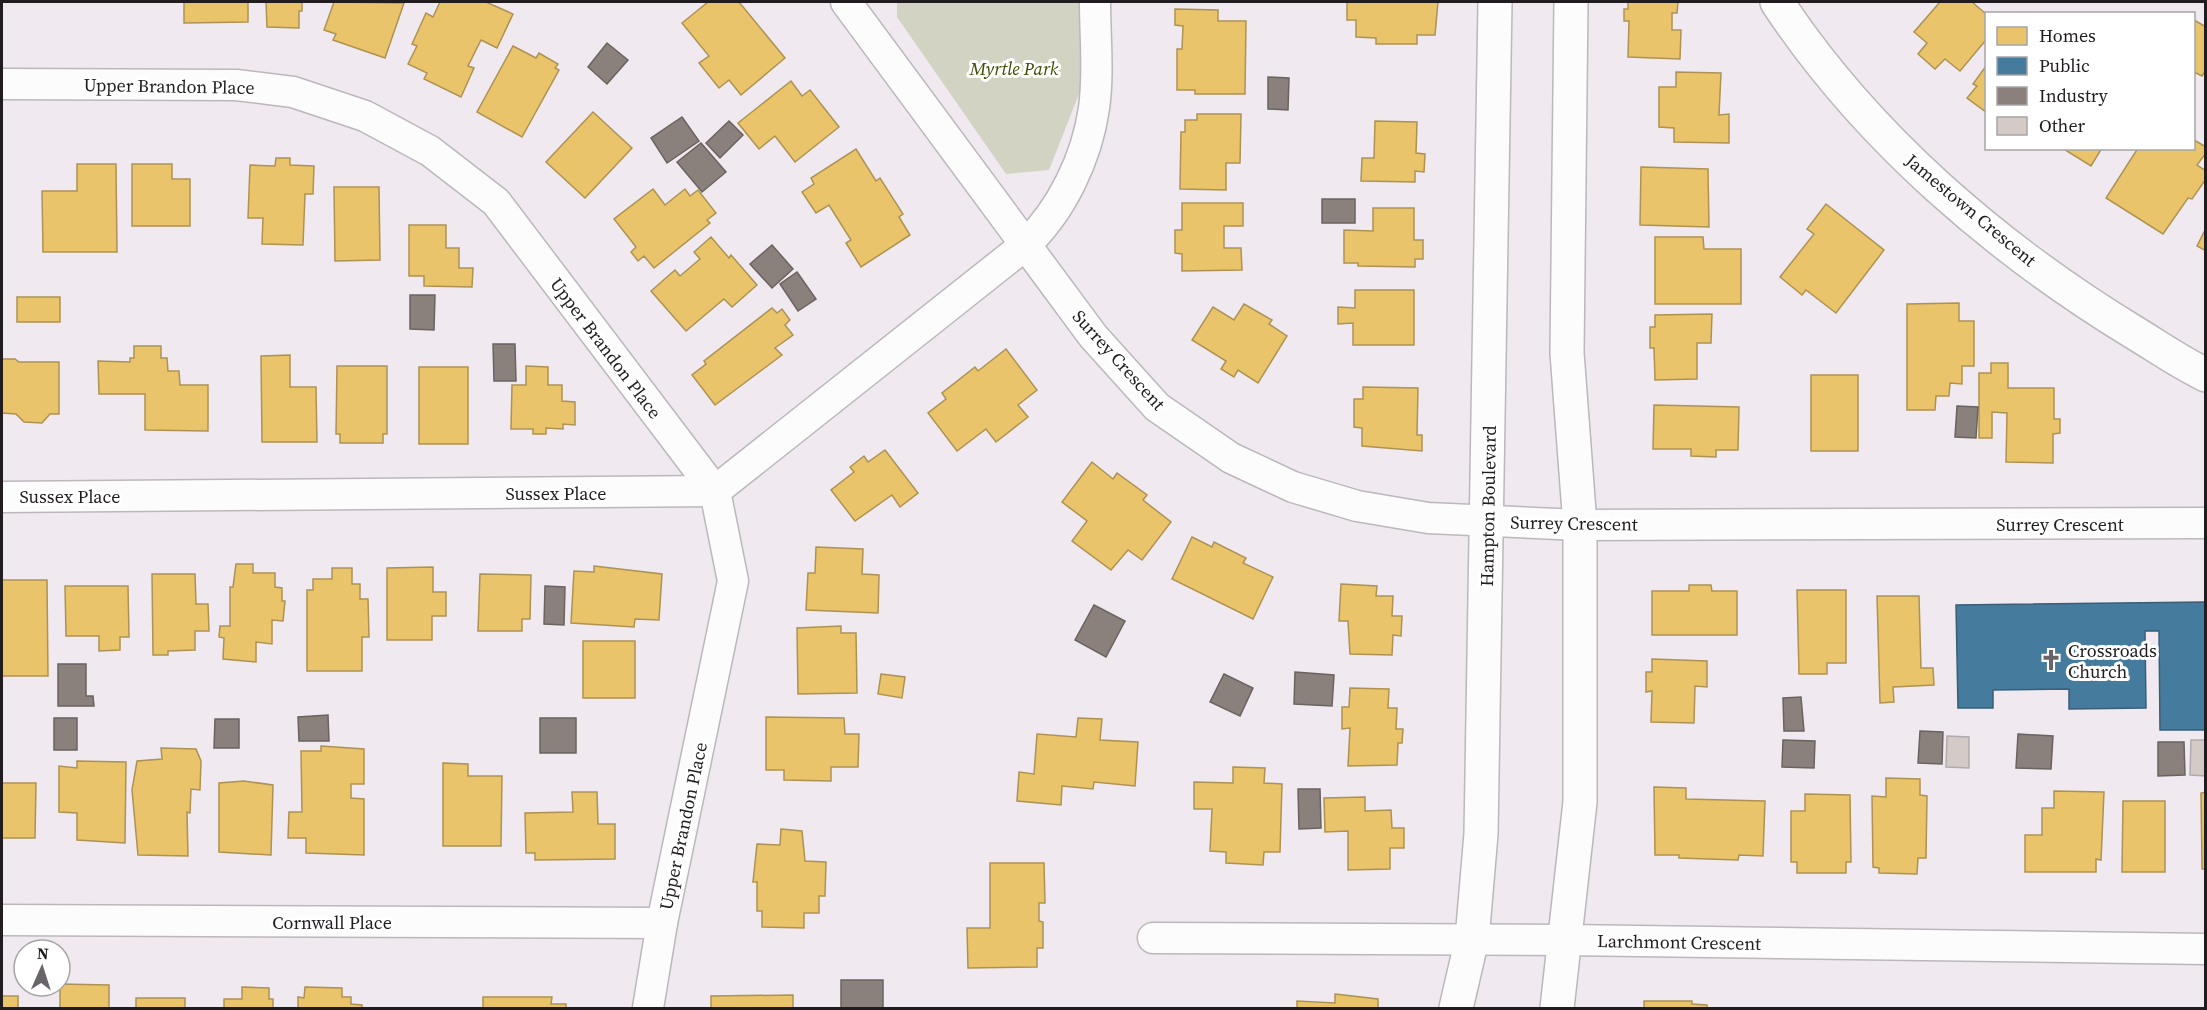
<svg xmlns="http://www.w3.org/2000/svg" width="2207" height="1010" font-family="'Source Serif 4',serif">
	<style>
		.green { fill: #d2d3c2 }
		.homes { fill: #e9c46a; stroke: #ad9254; stroke-width: 1.5 }
		.public { fill: #457b9d; stroke: #3a5e78; stroke-width: 1.5 }
		.industry { fill: #8a817c; stroke: #6a6360; stroke-width: 1.5 }
		.building { fill: #d4cac6; stroke: #afabac; stroke-width: 1.5 }
		.lines { fill: none; stroke-linecap: round; stroke-linejoin: round }
		.street-casing { stroke: #bbb7bb; stroke-width: 33 }
		.secondary-casing { stroke: #bbb7bb; stroke-width: 36 }
		.primary-casing { stroke: #bbb7bb; stroke-width: 36 }
		.street { stroke: #fdfcfd; stroke-width: 30 }
		.secondary { stroke: #fdfcfd; stroke-width: 33 }
		.primary { stroke: #fdfcfd; stroke-width: 33 }
		.labels { text-anchor: middle; dominant-baseline: central; stroke-width: 6; stroke-linejoin: round; paint-order: stroke }
		.park-label { font-size: 18px; font-style: italic; fill: #404a00; stroke: #fff }
		.street-label { font-size: 18px; fill: #201c20; stroke: #fff }
		.poi-label { font-size: 18px; fill: #201c20; stroke: #fff; text-anchor: start }
	</style>
	<rect width="100%" height="100%" fill="#f0eaf0"/>
	<path class="green" d="M897 2H1080L1081 89 1049 170 1006 174 897 17Z"/>
	<g class="homes">
		<path d="M184 2H248V22L184 23Z"/>
		<path d="M266 2H302V11H299V28L267 27Z"/>
		<path d="M334 2 404 3 385 58 333 40 336 34 324 30Z"/>
		<path d="M440 2H486L513 14 497 48 481 40 468 66 474 68 461 97 424 79 427 73 408 64 417 46 412 44 426 13 433 17Z"/>
		<path d="M708 2H739L785 58 741 95 729 80 719 88 699 63 709 56 682 23Z"/>
		<path d="M1347 2H1438L1435 35H1417V44H1376V38L1356 37V20H1347Z"/>
		<path d="M1628 2H1678L1677 13H1672V30H1681L1680 59 1628 57 1629 21H1624V9H1628Z"/>
		<path d="M1940 2H1972L1986 14V40L1960 71 1945 59 1935 69 1918 54 1927 43 1914 32Z"/>
		<path d="M1175 9 1218 10V21H1246L1245 94H1195V90H1177V49H1182L1183 26 1175 25Z"/>
		<path d="M2194 20 2206 27V70L2202 76 2194 72Z"/>
		<path d="M513 46 536 58 539 53 558 64 555 68 559 70 522 137 477 112Z"/>
		<path d="M1986 66V112L1967 98 1977 86 1973 84Z"/>
		<path d="M1676 72 1721 73 1719 115 1729 114V143L1674 142V128L1659 127V87H1676Z"/>
		<path d="M791 81 802 96 810 90 839 127 795 162 775 136 759 149 738 123Z"/>
		<path d="M593 112 632 148 585 198 546 162Z"/>
		<path d="M1197 114H1241L1240 163H1226V190L1180 189 1181 132H1185V120H1197Z"/>
		<path d="M1375 121 1417 122 1416 153 1425 154 1424 172 1415 171V182L1361 181 1362 158H1374Z"/>
		<path d="M2194 140 2206 147V153L2197 165 2206 171V179L2192 199 2188 198 2163 234 2106 198 2138 148H2194Z"/>
		<path d="M2062 148H2102L2091 166Z"/>
		<path d="M856 149 876 181 880 178 903 214 899 217 910 235 861 267 846 243 851 240 829 205 816 213 802 192 814 184 811 178Z"/>
		<path d="M276 158H290V165L314 166 313 194H305L303 245 262 244 263 218H248L250 165 275 166Z"/>
		<path d="M77 164H116L117 252H43L42 191H77Z"/>
		<path d="M132 164H172V179H190V226H132Z"/>
		<path d="M1641 167 1708 169 1709 227 1640 225Z"/>
		<path d="M334 187H379L380 260 335 261Z"/>
		<path d="M653 189 665 205 685 189 690 196 698 190 716 213 707 220 710 223 654 268 644 256 638 261 631 252 636 247 614 219Z"/>
		<path d="M1182 203H1243V226H1224V248H1241L1242 270 1182 271V254L1175 253V230H1182Z"/>
		<path d="M1826 204 1884 250 1836 313 1806 290 1802 295 1780 277 1814 234 1807 229Z"/>
		<path d="M1373 208H1414V240H1423V259H1415V267L1358 266V263H1344V230L1373 231Z"/>
		<path d="M409 225H446V248H459V268H473L472 287 424 286V276H409Z"/>
		<path d="M2206 228V251L2197 246Z"/>
		<path d="M711 237 729 258 731 255 757 285 732 307 724 299 686 331 651 291 675 270 680 276 700 259 694 252Z"/>
		<path d="M1655 237H1703L1704 249H1741V304H1655Z"/>
		<path d="M1355 290H1414V345H1353V323L1338 324V307L1355 308Z"/>
		<rect x="17" y="297" width="43" height="25"/>
		<path d="M1959 303V321H1974V366H1962V384L1950 383 1949 396H1936L1935 410H1907V304Z"/>
		<path d="M1244 304 1272 320 1269 324 1287 336 1258 383 1238 370 1234 377 1221 369 1226 361 1192 340 1213 307 1234 320Z"/>
		<path d="M772 308 777 313 782 309 790 320 785 325 793 335 775 348 782 355 715 405 692 375 706 364 704 361Z"/>
		<path d="M1712 314 1711 343H1697V379L1655 380 1654 348H1650V327H1655V315Z"/>
		<path d="M134 346H161V358H167L168 371H179L180 385H208V431L145 430V394H99L98 361 130 362V358H134Z"/>
		<path d="M1006 349 1037 390 1018 405 1028 417 996 442 986 429 957 451 928 413 946 399 942 393 975 367 978 371Z"/>
		<path d="M290 355V387H316L317 442H262L261 356Z"/>
		<path d="M2 359H15L19 362H59V414H50L42 423 24 422 16 414 2 413Z"/>
		<path d="M1991 363H2008V388H2054V419H2060V433L2053 434V463L2006 462 2007 413 1992 412V438H1979V373H1991Z"/>
		<path d="M337 366H387V434H383V443H340V434H336Z"/>
		<path d="M526 366 548 367V385H562V401L575 402V425L563 424V429L546 428V434H533V429H511L512 385H526Z"/>
		<rect x="419" y="367" width="49" height="77"/>
		<rect x="1811" y="375" width="47" height="76"/>
		<path d="M1363 387 1418 388 1417 435H1422V451L1362 446V428L1354 427V399H1363Z"/>
		<path d="M1654 405 1739 407 1738 450H1716V457L1691 456V449H1653Z"/>
		<path d="M885 450 918 493 900 507 892 495 855 521 831 490 854 472 850 467 864 456 868 462Z"/>
		<path d="M1092 462 1113 479 1117 473 1147 495 1143 500 1171 522 1142 560 1128 550 1111 570 1072 541 1087 521 1062 502Z"/>
		<path d="M1192 537 1212 547 1214 542 1246 558 1243 563 1273 577 1253 619 1172 579Z"/>
		<path d="M816 547 863 549 862 574 879 575 878 613 806 610 808 573H815Z"/>
		<path d="M236 564H253V573H275V587L282 588V601H285L283 621 272 620V644L256 642V662L223 659 224 638 219 637 220 626H230V587H233Z"/>
		<path d="M594 566 662 574 659 620 635 619 634 627 571 623 574 571 594 572Z"/>
		<path d="M433 567V592H446V616H432V640H387V568Z"/>
		<path d="M332 568H352V584H360V599H368L369 637H362V671H307V590H313V579H332Z"/>
		<path d="M152 574H195L196 604H208L209 631H195V650L168 651V655H153Z"/>
		<path d="M480 574 531 575 530 619H522V631H478Z"/>
		<path d="M2 580H47L48 676H2Z"/>
		<path d="M1341 584 1377 586 1376 596H1393L1392 616H1402L1401 636 1393 635 1392 655 1350 654 1348 621H1339Z"/>
		<path d="M1689 585H1711L1712 591H1737V635H1652V591H1689Z"/>
		<path d="M65 586H128L129 637H120V650L99 651V636H66Z"/>
		<path d="M1797 590H1846V663H1827V674H1799Z"/>
		<path d="M1877 596H1919L1921 668H1933L1934 685 1893 687 1894 702 1880 703Z"/>
		<path d="M841 626V633H856L857 693 798 694 797 628Z"/>
		<rect x="583" y="641" width="52" height="57"/>
		<path d="M1652 659 1707 661V687L1695 686 1694 723 1651 722 1652 691 1646 692V672H1652Z"/>
		<path d="M881 674 905 677 902 698 878 694Z"/>
		<path d="M1350 688 1389 689 1388 708H1397L1396 729H1403L1402 743H1398L1397 765 1348 766 1350 728 1342 729V707H1349Z"/>
		<path d="M766 717 844 718 845 734H859L858 767H831V781L784 780V770H766Z"/>
		<path d="M1078 718 1102 719 1100 740 1138 742 1135 786 1094 782 1093 789 1062 786 1061 805 1017 801 1019 772 1034 774 1037 734 1076 737Z"/>
		<path d="M321 746 364 749V784H351V798L364 799V855L306 853V838H288L289 812H302L301 751H321Z"/>
		<path d="M161 748 196 749 201 761 200 790 191 789 190 813 187 812 188 856 138 855 132 790 137 761 162 759Z"/>
		<path d="M77 761 126 762 125 843 77 840V813L59 812V766L77 768Z"/>
		<path d="M443 763 468 764V776H502L501 846H443Z"/>
		<path d="M1233 767 1265 768 1264 783 1282 784 1280 852H1264L1263 865 1226 863V852L1210 851 1212 809H1194V782L1233 783Z"/>
		<path d="M1886 778 1920 779V795L1927 796 1926 858H1918L1917 874 1879 873V868L1873 867 1872 796 1886 797Z"/>
		<path d="M244 781 273 785 271 855 219 852V783Z"/>
		<path d="M2 783H36L35 838H2Z"/>
		<path d="M1654 787 1686 788V799L1765 801 1763 856 1739 855 1738 860 1679 858V855H1655Z"/>
		<path d="M2054 791 2104 792 2101 860 2096 859V872H2025V835H2042V808H2054Z"/>
		<path d="M572 792H597L598 824H615V859L535 860V853H526L525 813 573 812Z"/>
		<path d="M2206 792V869H2202L2201 793Z"/>
		<path d="M1805 794 1850 795 1851 862H1846V873H1797V862H1791V811H1805Z"/>
		<path d="M1365 797V811L1391 810 1392 828H1404V848H1390V869L1348 870V831L1325 832 1324 798Z"/>
		<path d="M2123 801H2165V872H2122Z"/>
		<path d="M781 829 802 831 805 861 826 862 825 896H819V913H804V928L762 927V911H757V882H753L757 844 780 845Z"/>
		<path d="M990 863H1044L1045 903H1039V921L1043 922V948H1037V967L968 968 967 928H990Z"/>
		<path d="M60 984 109 985V1008H60Z"/>
		<path d="M242 987 269 988V999H273V1008H224V999H242Z"/>
		<path d="M305 987 342 988V997H351V1004L362 1005V1008H298V997L304 998Z"/>
		<path d="M1335 994 1378 999V1008H1297V1001L1335 1003Z"/>
		<path d="M793 995V1008H711V996Z"/>
		<rect x="2" y="996" width="16" height="12"/>
		<path d="M483 997H552L551 1004H566V1008H483Z"/>
		<rect x="136" y="998" width="49" height="10"/>
		<path d="M1644 1001H1692V1004L1707 1005V1008H1644Z"/>
	</g>
	<path class="public" d="M2206 602V730H2160L2159 631H2145L2146 708 2069 709V689L1993 690V708H1958L1956 605Z"/>
	<g class="industry">
		<path d="M607 43 628 60 607 84 588 67Z"/>
		<path d="M1268 77 1289 78 1288 110 1268 109Z"/>
		<path d="M682 117 699 141 667 163 651 138Z"/>
		<path d="M729 121 743 135 720 158 706 143Z"/>
		<path d="M701 143 726 172 702 192 677 162Z"/>
		<rect x="1322" y="199" width="33" height="24"/>
		<path d="M772 245 793 269 772 288 750 264Z"/>
		<path d="M797 272 816 299 798 311 780 284Z"/>
		<path d="M410 295H435L434 330 410 329Z"/>
		<path d="M493 344H515L516 381H494Z"/>
		<path d="M1957 406 1978 407 1976 438 1955 437Z"/>
		<path d="M545 586 565 587 564 625 544 624Z"/>
		<path d="M1094 605 1125 621 1106 657 1075 640Z"/>
		<path d="M58 664H86V696H93L94 706H58Z"/>
		<path d="M1295 672 1334 675 1332 706 1294 704Z"/>
		<path d="M1224 674 1253 688 1240 716 1210 702Z"/>
		<path d="M1801 697 1804 731H1784L1783 698Z"/>
		<path d="M328 715 329 741H299L298 717Z"/>
		<rect x="54" y="718" width="23" height="32"/>
		<rect x="540" y="718" width="36" height="35"/>
		<path d="M215 719H239V748H214Z"/>
		<path d="M1920 731 1943 732 1942 764 1918 763Z"/>
		<path d="M2018 734 2053 736 2051 769 2016 768Z"/>
		<path d="M1783 740 1815 741 1814 768 1782 767Z"/>
		<path d="M2158 742H2184L2185 775 2158 776Z"/>
		<path d="M1298 789H1320L1321 828 1299 829Z"/>
		<rect x="841" y="980" width="42" height="28"/>
	</g>
	<g class="building">
		<path d="M1947 736 1969 737V768L1946 767Z"/>
		<path d="M2191 740H2206V776L2190 775Z"/>
	</g>
	<g class="lines">
		<defs>
			<g id="street">
				<path d="M846 2 1093 336 1157 407 1231 458 1293 487 1357 506 1428 518 1580 525 2206 523"/>
				<path d="M2 84 236 85 293 92 365 116 430 151 496 202 715 491 733 581 662 923 648 1008"/>
				<path d="M2 497 715 491 1024 246C1061 212 1087 158 1094 108 1099 74 1095 36 1095 2"/>
				<path d="M2 920 662 923"/>
				<path d="M1153 938 1566 940 2206 949"/>
			</g>
			<path id="secondary" d="M1777 2C1866 137 1997 249 2135 333 2158 347 2181 363 2206 375"/>
			<g id="primary">
				<path d="M1456 1008 1472 939 1481 834 1495 2"/>
				<path d="M1557 1008 1580 802V525L1567 353 1571 2"/>
			</g>
		</defs>
		<use href="#street" class="street-casing"/>
		<use href="#secondary" class="secondary-casing"/>
		<use href="#primary" class="primary-casing"/>
		<use href="#street" class="street"/>
		<use href="#secondary" class="secondary"/>
		<use href="#primary" class="primary"/>
	</g>
	<defs>
		<symbol id="church-bare" viewBox="-9 -9 18 18"><path d="M-1.2-6h2.4v3.5h3.3v2.4h-3.3V6h-2.4V-.1h-3.3v-2.4h3.3Z" fill="#696469" stroke="#fff" stroke-width="2.5" paint-order="stroke"/></symbol>
	</defs>
	<g fill-rule="evenodd">
		<use href="#church-bare" x="2036" y="645" width="30" height="30"/>
	</g>
	<g class="labels">
		<g class="park-label">
			<text x="1014" y="68">Myrtle Park</text>
		</g>
		<g class="street-label">
			<text transform="translate(169 86) rotate(1)">Upper Brandon Place</text>
			<text transform="translate(1971 210) rotate(40)">Jamestown Crescent</text>
			<text transform="translate(606 348) rotate(53)">Upper Brandon Place</text>
			<text transform="translate(1119 360) rotate(48)">Surrey Crescent</text>
			<text x="556" y="493">Sussex Place</text>
			<text x="70" y="496">Sussex Place</text>
			<text transform="translate(1488 506) rotate(-89)">Hampton Boulevard</text>
			<text transform="translate(1574 523) rotate(1)">Surrey Crescent</text>
			<text x="2060" y="524">Surrey Crescent</text>
			<text transform="translate(683 826) rotate(-78)">Upper Brandon Place</text>
			<text x="332" y="922">Cornwall Place</text>
			<text transform="translate(1679 942) rotate(1)">Larchmont Crescent</text>
		</g>
		<g class="poi-label">
			<text x="2068" y="650">Crossroads<tspan x="2068" dy="21">Church</tspan></text>
		</g>
	</g>
	<rect width="2207" height="1010" fill="none" stroke="#201c20" stroke-width="6"/>
	<rect x="1985" y="12" width="210" height="138" fill="#ffffff" stroke="#a6a4a6" stroke-width="1.5"/>
	<rect x="1997" y="27" width="30" height="18" fill="#e9c46a" stroke="#a6a4a6" stroke-width="1.5"/>
	<text x="2039" y="42" font-size="18" fill="#201c20">Homes</text>
	<rect x="1997" y="57" width="30" height="18" fill="#457b9d" stroke="#a6a4a6" stroke-width="1.5"/>
	<text x="2039" y="72" font-size="18" fill="#201c20">Public</text>
	<rect x="1997" y="87" width="30" height="18" fill="#8a817c" stroke="#a6a4a6" stroke-width="1.5"/>
	<text x="2039" y="102" font-size="18" fill="#201c20">Industry</text>
	<rect x="1997" y="117" width="30" height="18" fill="#d4cac6" stroke="#a6a4a6" stroke-width="1.5"/>
	<text x="2039" y="132" font-size="18" fill="#201c20">Other</text>
	<g transform="translate(42 968) rotate(3)"><circle r="28" fill="#ffffff" stroke="#a6a4a6" stroke-width="1.5"/>
	<path d="M0-4.5L10 22L0 15L-10 22Z" fill="#696469"/>
	<text y="-9" font-size="16" font-weight="bold" text-anchor="middle" fill="#201c20">N</text>
	</g>
</svg>
